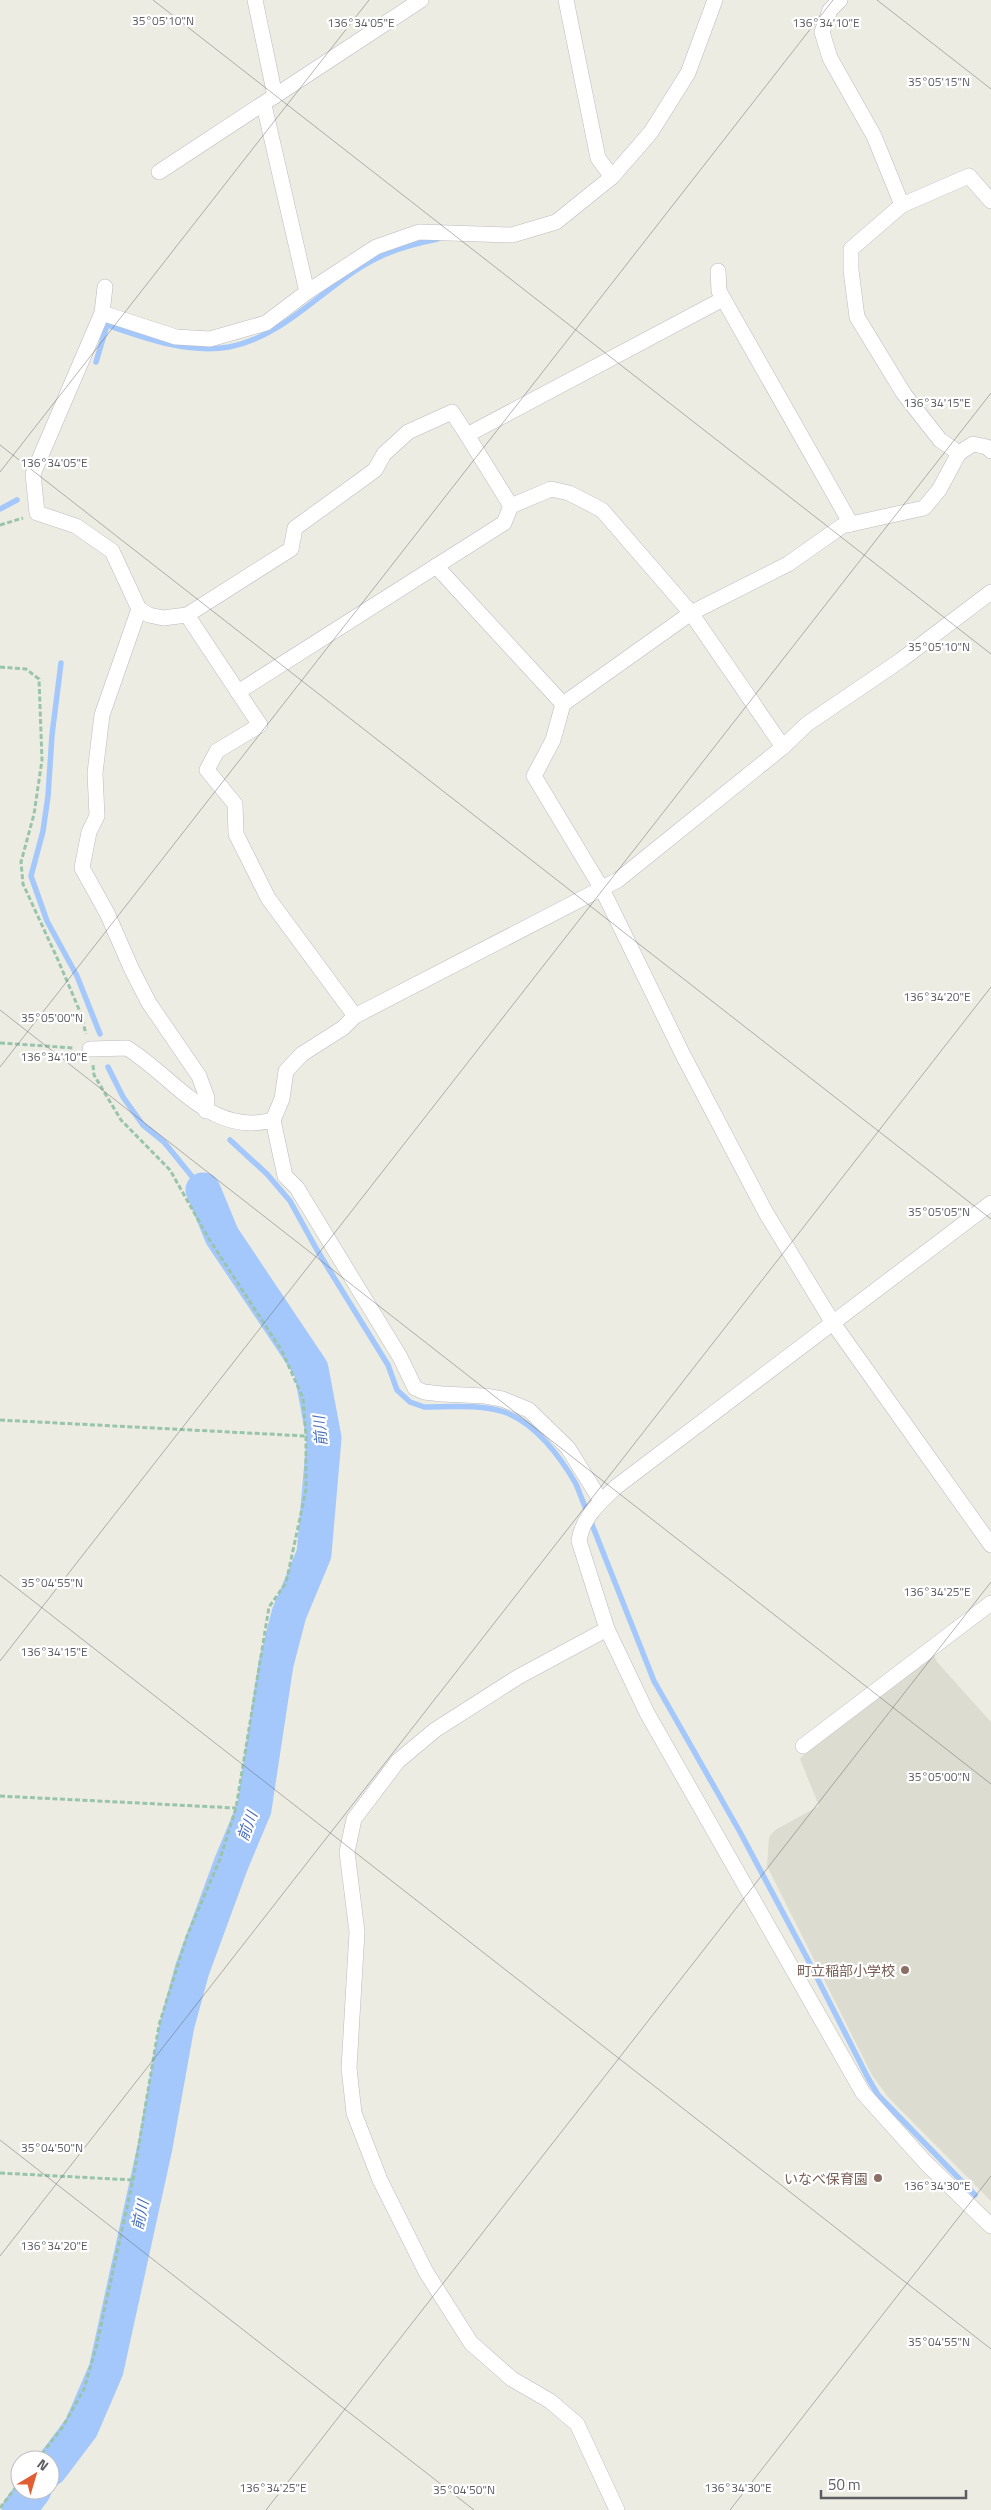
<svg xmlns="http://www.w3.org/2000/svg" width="991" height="2510" font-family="'Titillium Web','Noto Sans JP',sans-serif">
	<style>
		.education { fill: #dddcd1 }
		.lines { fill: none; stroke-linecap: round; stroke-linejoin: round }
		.stream { stroke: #a4c8fb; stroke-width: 5.5 }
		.river { stroke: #a4c8fb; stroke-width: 35 }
		.street-casing { stroke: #babbc1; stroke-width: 16 }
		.path { stroke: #99c4ac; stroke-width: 3; stroke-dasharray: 5 2.5; stroke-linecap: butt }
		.street { stroke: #fff; stroke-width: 15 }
		.ticks { fill: none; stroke: #5b5d63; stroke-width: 1; stroke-opacity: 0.45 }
		.education-dot { fill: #8d6e63; stroke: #fff; stroke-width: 2 }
		.labels { text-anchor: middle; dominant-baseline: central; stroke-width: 4.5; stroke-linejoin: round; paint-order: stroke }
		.education-label { font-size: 14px; fill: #785e54; stroke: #fff; text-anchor: end }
		.water-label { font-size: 15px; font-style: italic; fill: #486fbd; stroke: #fff }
		.ticks-label { font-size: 12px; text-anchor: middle; fill: #5b5d63; stroke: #fff; stroke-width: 4.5; stroke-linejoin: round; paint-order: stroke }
	</style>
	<rect width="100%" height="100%" fill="#edece2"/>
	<path class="education" d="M934 1655 937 1662 991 1722V2201L888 2097 872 2075 767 1866 769 1837 775 1830 819 1806 800 1759 807 1751Z"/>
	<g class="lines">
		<g class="stream">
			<path d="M96 362 107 325C145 338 187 354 229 347 287 336 326 283 377 258 397 248 417 243 438 239"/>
			<path d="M0 509 17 500"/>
			<path d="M61 663 52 735 48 796 43 831 31 876 47 921 77 976 100 1034"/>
			<path d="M108 1067 123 1097 143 1125 164 1142 203 1190"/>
			<path d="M230 1140 267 1174 290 1201 317 1250 388 1365 397 1390 410 1402 424 1407C450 1407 479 1404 504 1412 535 1422 561 1458 576 1484L654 1681 740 1832 806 1956 868 2078 878 2095 975 2195"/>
		</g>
		<g class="river">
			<path d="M50 2469 81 2428 106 2370 155 2147 177 2025 192 1970 231 1864 254 1809 276 1664 289 1614 314 1554 324 1438 311 1369 222 1236 203 1190"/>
			<path d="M19 2510 34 2490"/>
		</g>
		<defs>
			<g id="street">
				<path d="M255 0 275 96"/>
				<path d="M566 0 598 158 612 177"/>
				<path d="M840 0 830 10 822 32 830 58 874 136 902 205 851 249V270L857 317 904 394 940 440 959 453 973 444 987 447 991 451"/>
				<path d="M264 105 307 292"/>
				<path d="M159 172 421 0"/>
				<path d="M902 205 969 176 991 201"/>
				<path d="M718 271 719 291 851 524"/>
				<path d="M105 287 102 313 33 474 37 513 76 526 112 551 139 609 102 715 95 773 97 816 89 832 82 868 107 913 132 970 149 1003 199 1076 207 1098 206 1111"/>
				<path d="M102 313 176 337 210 339 266 323 307 292 376 247 419 232 512 235 556 222 612 177 651 132 688 73 715 0"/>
				<path d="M511 506 467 435 723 299"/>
				<path d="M436 566 563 704 553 740 534 776 602 889 683 1055 766 1213 833 1323 991 1545"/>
				<path d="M139 609 149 615 163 618 187 615 291 549 295 528 375 470 384 454 408 432 452 412 467 435"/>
				<path d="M187 615 260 725 217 751 207 770 235 804 236 834 268 898 355 1016 618 880 783 747 807 724 901 660 991 592"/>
				<path d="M238 692 504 523 511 506 551 489 569 493 602 510 691 613 783 747"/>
				<path d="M563 704 691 613 788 564 842 526 924 508 939 490 959 453"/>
				<path d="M90 1049 127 1048C175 1078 211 1137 273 1120L282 1099 286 1071 302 1054 343 1028 355 1016"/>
				<path d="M273 1120 285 1176 297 1188 400 1357 415 1388 424 1392 442 1394 485 1396 502 1399 529 1410 568 1448 601 1501"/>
				<path d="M991 1203 616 1487C599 1503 582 1518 579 1541L607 1629 647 1713 863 2093 925 2162 991 2226"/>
				<path d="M607 1629 518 1677 435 1730 398 1761 354 1819 347 1852 357 1932 349 2068 354 2113 380 2180 426 2272 471 2343 512 2379 550 2401 577 2424 617 2510"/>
				<path d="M803 1746 991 1603"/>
			</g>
		</defs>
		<use href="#street" class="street-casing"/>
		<g class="path">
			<path d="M0 525 23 518"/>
			<path d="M0 667 26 669 39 679 42 760 34 814 21 862 23 884 58 960 81 1014 86 1034"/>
			<path d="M0 1043 74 1048"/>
			<path d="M0 1420 306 1436"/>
			<path d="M0 1796 236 1808"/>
			<path d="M0 2173 133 2180"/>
			<path d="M37 2460 62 2428 84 2389 96 2348 133 2180 159 2025 187 1936 220 1859 236 1808 269 1607 286 1583 306 1490V1436L303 1398 282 1351 209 1239 170 1170 121 1120 94 1075 93 1065"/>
			<path d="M0 2508 20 2482"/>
		</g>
		<use href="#street" class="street"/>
	</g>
	<path class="ticks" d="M153 0 991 654M877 0 991 89M0 445 991 1219M0 472 369 0M0 1010 991 1784M0 1067 833 0M0 1575 991 2349M0 1661 991 393M0 2140 474 2510M0 2256 991 987M266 2510 991 1582M730 2510 991 2176"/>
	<g class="education-dot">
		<circle cx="905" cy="1970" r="5"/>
		<circle cx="878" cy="2178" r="5"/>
	</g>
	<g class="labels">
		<g class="education-label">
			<text x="895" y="1970">町立稲部小学校</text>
			<text x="868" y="2178">いなべ保育園</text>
		</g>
		<g class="water-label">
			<text transform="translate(320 1431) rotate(-95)">前川</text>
			<text transform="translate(247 1826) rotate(-70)">前川</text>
			<text transform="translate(140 2215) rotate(-78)">前川</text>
		</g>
	</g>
	<g class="ticks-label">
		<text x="163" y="25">35°05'10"N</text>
		<text x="826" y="27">136°34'10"E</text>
		<text x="361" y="27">136°34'05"E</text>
		<text x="939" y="86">35°05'15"N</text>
		<text x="937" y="407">136°34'15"E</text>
		<text x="54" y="467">136°34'05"E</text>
		<text x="939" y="651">35°05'10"N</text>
		<text x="937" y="1001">136°34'20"E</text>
		<text x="52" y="1022">35°05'00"N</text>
		<text x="54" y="1061">136°34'10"E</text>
		<text x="939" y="1216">35°05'05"N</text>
		<text x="52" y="1587">35°04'55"N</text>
		<text x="937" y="1596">136°34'25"E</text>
		<text x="54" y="1656">136°34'15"E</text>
		<text x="939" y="1781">35°05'00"N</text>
		<text x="52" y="2152">35°04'50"N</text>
		<text x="937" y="2190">136°34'30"E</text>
		<text x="54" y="2250">136°34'20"E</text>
		<text x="939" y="2346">35°04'55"N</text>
		<text x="273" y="2492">136°34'25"E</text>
		<text x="738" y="2492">136°34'30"E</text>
		<text x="464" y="2494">35°04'50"N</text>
	</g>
	<g transform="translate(35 2475) rotate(38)"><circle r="24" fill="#ffffff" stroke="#bdbec1"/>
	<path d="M0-4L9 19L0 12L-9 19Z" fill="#e15d34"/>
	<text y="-8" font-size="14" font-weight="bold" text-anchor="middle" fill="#5b5d63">N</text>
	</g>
	<path d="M821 2490v8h145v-8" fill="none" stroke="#5b5d63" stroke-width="2.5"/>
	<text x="828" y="2490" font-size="15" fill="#5b5d63" stroke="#ffffff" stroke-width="4" paint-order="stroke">50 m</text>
</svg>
